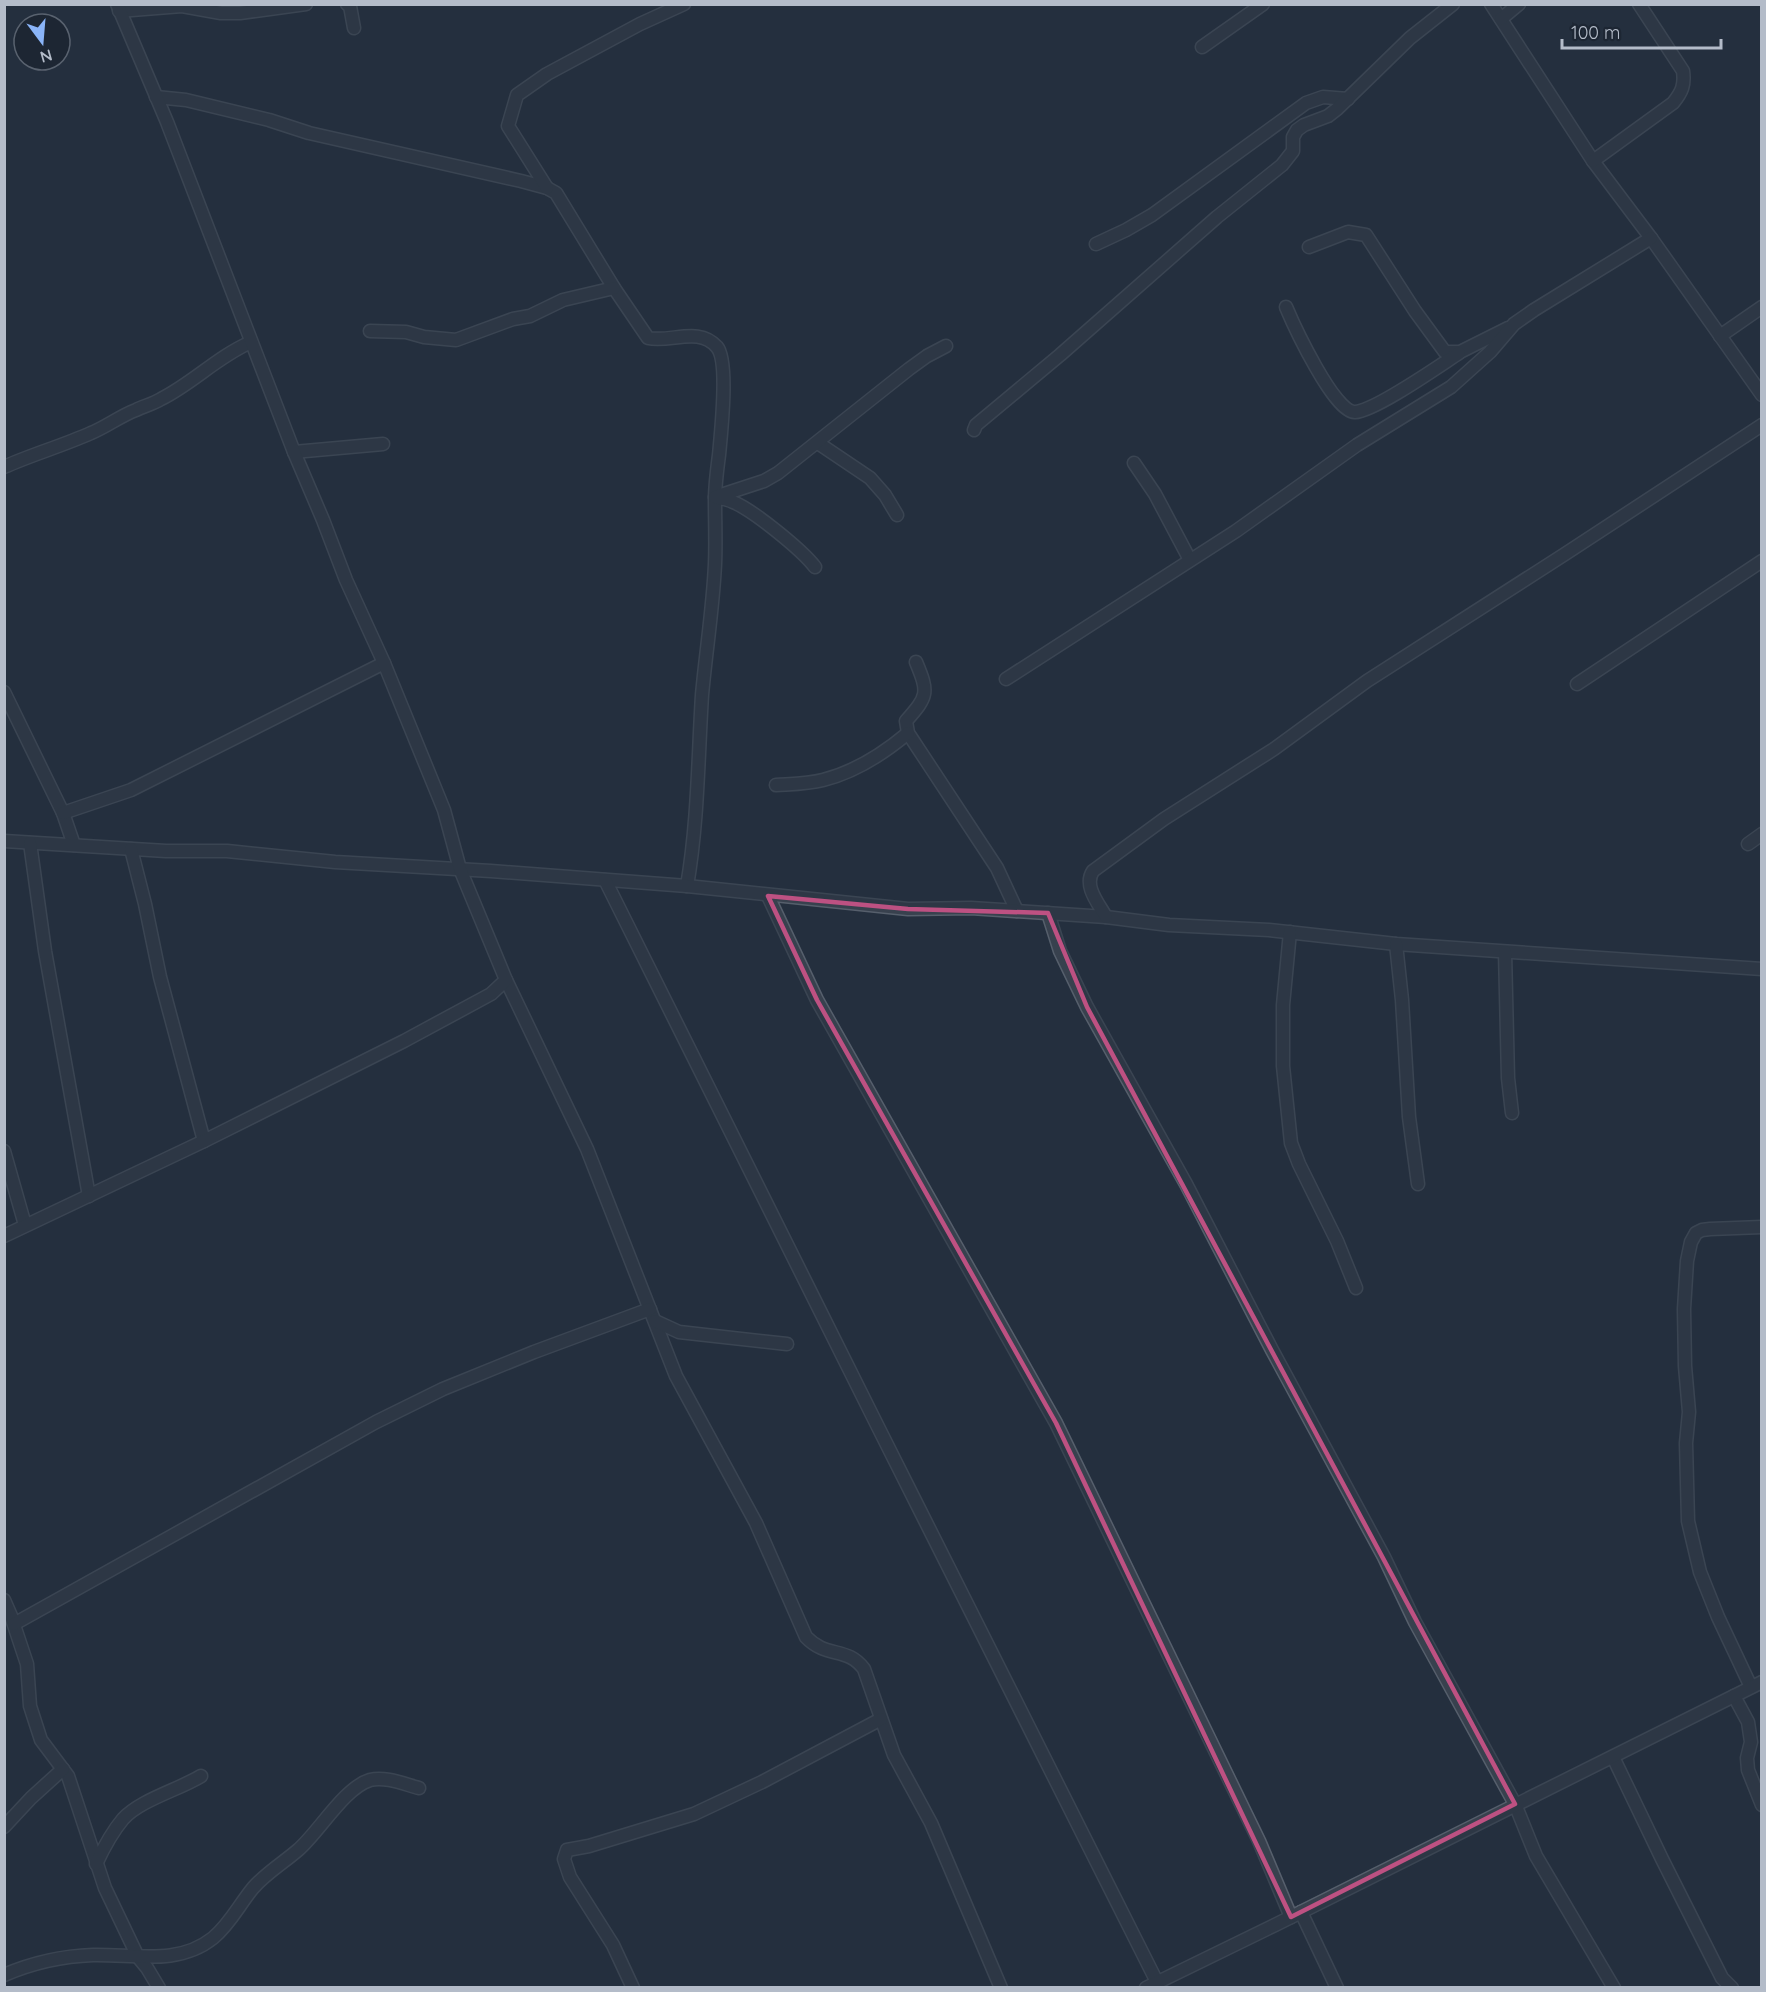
<svg xmlns="http://www.w3.org/2000/svg" width="1766" height="1992" font-family="Quicksand,sans-serif">
	<style>
		.lines { fill: none; stroke-linecap: round; stroke-linejoin: round }
		.street-casing { stroke: #565f6c; stroke-width: 15 }
		.street { stroke: #38414e; stroke-width: 12 }
		.marked { fill: none; stroke: #bd5182; stroke-width: 4.5; stroke-linejoin: round }
	</style>
	<rect width="100%" height="100%" fill="#242f3e"/>
	<g class="lines">
		<defs>
			<g id="street">
				<path d="M347 4 350 6 354 28"/>
				<path d="M1491 4 1593 161 1651 238 1762 395"/>
				<path d="M119 11 182 6 221 13H240L306 4"/>
				<path d="M1501 19 1519 4"/>
				<path d="M1202 47 1263 4"/>
				<path d="M156 97 186 100 269 120 309 133 521 181 547 188 556 193 614 288 648 338C671 343 699 326 717 347 729 361 721 434 719 455 717 470 715 485 715 500 715 521 716 543 715 564 713 608 706 651 702 695 698 759 698 822 687 886"/>
				<path d="M1593 161 1673 103C1682 92 1685 85 1683 71L1639 4"/>
				<path d="M547 188 508 126 517 95 547 74 640 24 684 4"/>
				<path d="M1096 244 1126 230 1152 215 1306 103 1323 97 1348 99"/>
				<path d="M1309 247 1348 232 1366 235 1415 311 1445 352H1460L1508 328"/>
				<path d="M1286 307C1294 326 1335 414 1355 412 1375 411 1439 366 1459 353"/>
				<path d="M370 331 406 332 424 337 456 340 513 319 530 316 563 300 614 288"/>
				<path d="M1720 336 1762 307"/>
				<path d="M974 430 976 425 1060 355 1217 217 1282 165 1293 151V137L1297 130 1304 125 1328 116 1337 109 1410 38 1453 4"/>
				<path d="M818 443 870 478 885 495 897 515"/>
				<path d="M294 452 383 444"/>
				<path d="M1134 463 1155 494 1190 560"/>
				<path d="M4 467C33 454 62 446 91 433 106 427 120 416 136 410 144 406 153 404 161 399 193 383 217 357 251 342"/>
				<path d="M815 567C802 550 753 510 733 502 728 499 721 499 715 497L764 481 778 473 909 369 927 356 946 346"/>
				<path d="M916 662C929 693 928 696 906 721L908 733 997 868 1017 911"/>
				<path d="M1006 679 1236 531 1357 445 1451 387 1490 352 1514 324 1534 310 1651 238"/>
				<path d="M1577 684 1762 561"/>
				<path d="M4 692 63 813 74 845"/>
				<path d="M776 785C791 784 808 784 823 780 855 772 883 754 908 733"/>
				<path d="M63 813 131 790 384 663"/>
				<path d="M4 841 166 851H227L335 862 491 871 687 886 908 909 971 908 1106 917 1169 925 1269 930 1396 944 1762 969"/>
				<path d="M30 843 45 951 89 1196"/>
				<path d="M1748 844 1762 834"/>
				<path d="M131 849 145 904 160 977 204 1141"/>
				<path d="M605 880C786 1249 974 1614 1157 1982"/>
				<path d="M768 896 817 1000 1056 1423 1259 1841 1291 1917"/>
				<path d="M1048 913 1060 951 1087 1007 1186 1184 1272 1350 1384 1557 1415 1622 1515 1804 1536 1856 1614 1988"/>
				<path d="M1106 917C1099 904 1083 886 1093 871L1164 819 1274 749 1367 681 1565 554 1762 425"/>
				<path d="M1290 932 1283 1005V1066L1291 1143 1299 1164 1337 1241 1356 1288"/>
				<path d="M1396 944 1402 1000 1409 1117 1418 1184"/>
				<path d="M1505 952 1508 1078 1512 1113"/>
				<path d="M506 980 587 1149 676 1376 756 1523 806 1637C827 1659 847 1646 864 1669L894 1755 931 1823 1001 1988"/>
				<path d="M4 1151 25 1225"/>
				<path d="M4 1236 204 1141 404 1041 491 994 506 980 460 869 444 810 384 663 346 580 323 520 294 452 167 122 117 4"/>
				<path d="M655 1321 679 1332 787 1344"/>
				<path d="M4 1600 11 1616 27 1664 30 1706 41 1740 68 1776 105 1888 138 1957 147 1968 159 1988"/>
				<path d="M14 1624 376 1422 443 1389 534 1352 650 1309"/>
				<path d="M1751 1687 1718 1617 1700 1572 1688 1521 1686 1443 1689 1412 1685 1366 1684 1309 1687 1261 1691 1242 1696 1233 1702 1230 1710 1229 1762 1227"/>
				<path d="M1734 1696 1748 1722 1751 1742 1747 1758 1748 1770 1762 1805"/>
				<path d="M1613 1757 1662 1859 1722 1978 1732 1988"/>
				<path d="M4 1827 31 1798 63 1769"/>
				<path d="M96 1864C103 1849 112 1832 123 1819 140 1800 178 1790 201 1776"/>
				<path d="M1301 1912 1337 1988"/>
				<path d="M4 1975C32 1963 63 1956 93 1955 134 1954 178 1966 213 1938 230 1924 239 1905 253 1888 266 1873 283 1863 298 1850 319 1832 344 1788 370 1780 385 1776 404 1784 419 1788"/>
				<path d="M633 1988 613 1945 570 1877 564 1859 567 1850 589 1846 694 1814 762 1782 881 1719"/>
				<path d="M1146 1988 1275 1925 1762 1682"/>
			</g>
		</defs>
		<use href="#street" class="street-casing"/>
		<use href="#street" class="street"/>
	</g>
	<path d="M0 0H1766V1992H0ZM768 896 908 909 1048 913 1087 1007 1515 1804 1291 1917 1056 1423 817 1000Z" fill="#242f3e" fill-opacity=".55" fill-rule="evenodd"/>
	<path class="marked" d="M768 896 908 909 1048 913 1087 1007 1515 1804 1291 1917 1056 1423 817 1000Z"/>
	<rect width="1766" height="1992" fill="none" stroke="#b4bcc9" stroke-width="12"/>
	<g transform="translate(42 42) rotate(164)"><circle r="28" fill="#1d2633" stroke="#59626f" stroke-width="1.5"/>
	<path d="M0-4.5L10 22L0 15L-10 22Z" fill="#8ab4f8"/>
	<text y="-9" font-size="16" font-weight="bold" text-anchor="middle" fill="#b4bcc9">N</text>
	</g>
	<path d="M1562 39v9h159v-9" fill="none" stroke="#b4bcc9" stroke-width="3"/>
	<text x="1571" y="39" font-size="18" fill="#b4bcc9" stroke="#1d2633" stroke-width="4.5" paint-order="stroke">100 m</text>
</svg>
